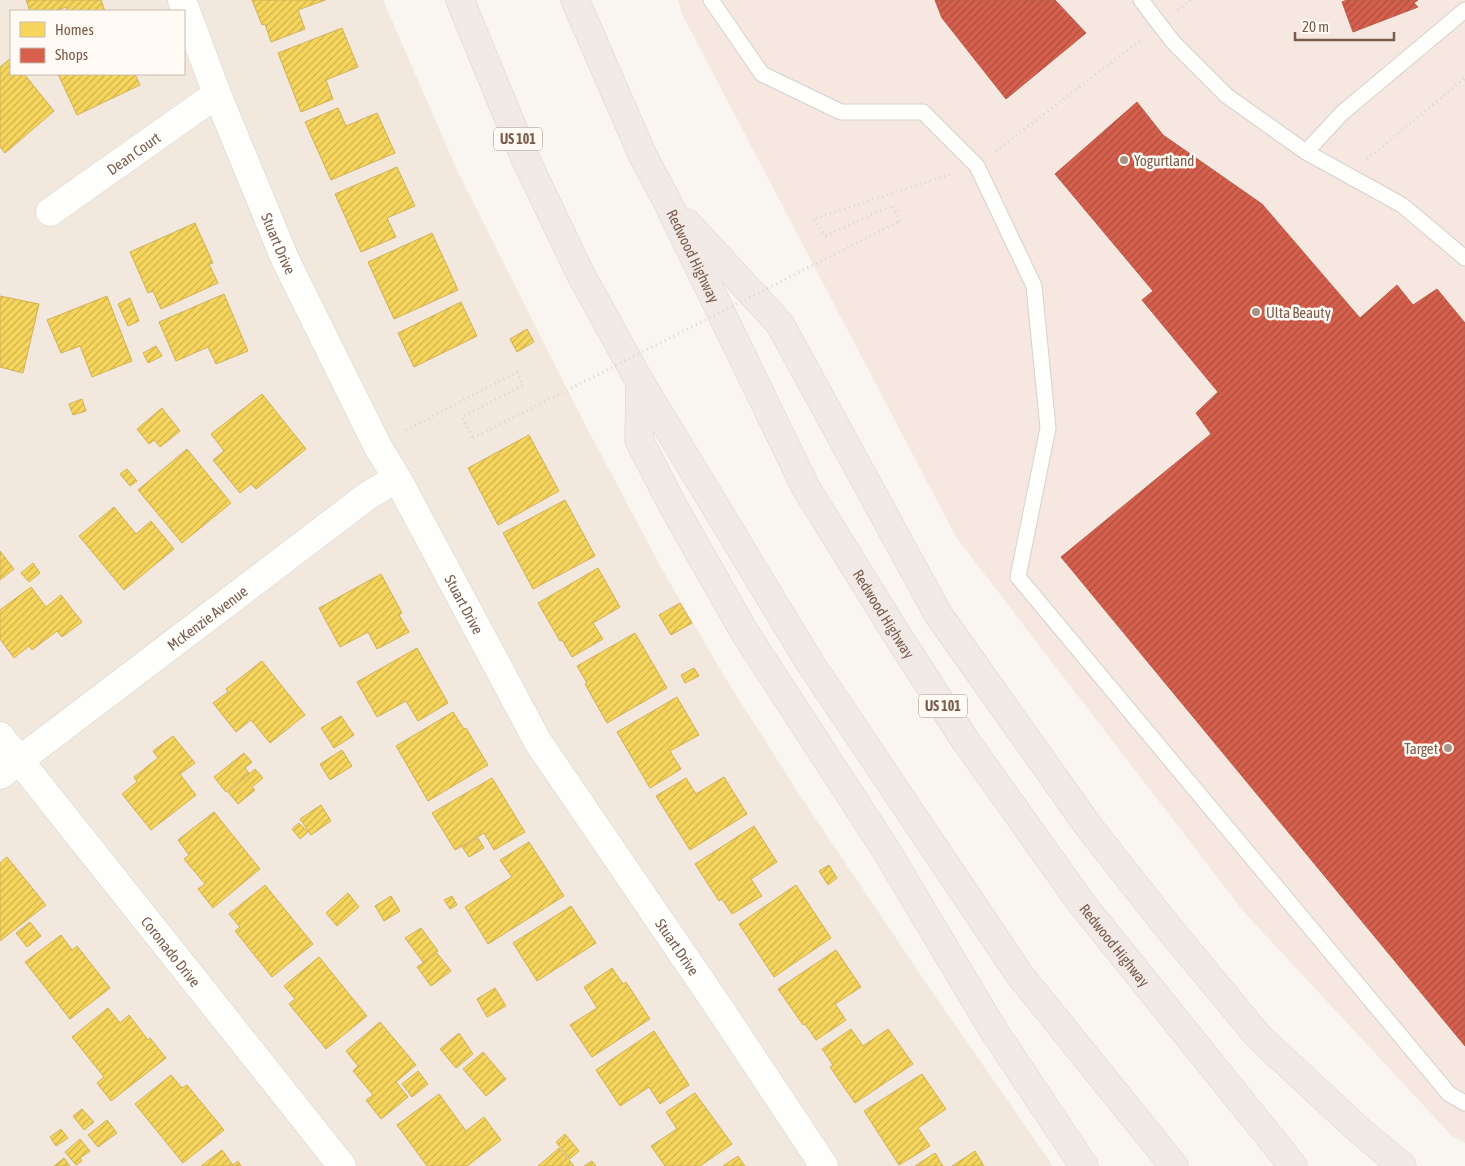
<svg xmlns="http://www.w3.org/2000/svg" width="1465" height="1166" font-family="'Asap Condensed',sans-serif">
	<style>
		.residential { fill: #f2e8de; fill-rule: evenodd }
		.commercial { fill: #f6e8e1 }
		.homes { fill: url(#homes-hatch); stroke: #d1b158 }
		.shops { fill: url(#shops-hatch); stroke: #ba5f4d }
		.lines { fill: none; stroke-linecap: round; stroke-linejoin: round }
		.lane-casing { stroke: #d7d1cb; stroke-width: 17 }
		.street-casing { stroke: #d7d1cb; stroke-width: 29 }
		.highway-casing { stroke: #dad1cc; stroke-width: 29 }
		.path { stroke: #dcd5d0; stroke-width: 3; stroke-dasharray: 1 4; stroke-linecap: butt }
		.lane { stroke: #fefefd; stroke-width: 15 }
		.street { stroke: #fefefd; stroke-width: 28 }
		.highway { stroke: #f2eae7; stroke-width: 28 }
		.path-bridge { stroke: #dcd5d0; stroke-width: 3; stroke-dasharray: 1 4; stroke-linecap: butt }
		.poi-dot { fill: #a69286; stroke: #fffaf3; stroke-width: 2 }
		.labels { text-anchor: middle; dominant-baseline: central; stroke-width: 5; stroke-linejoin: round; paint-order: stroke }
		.shield { fill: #fffaf3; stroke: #a28b7f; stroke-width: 1 }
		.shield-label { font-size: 14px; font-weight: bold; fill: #7a5c4d }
		.street-label { font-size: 15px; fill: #7a5c4d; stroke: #fffaf3 }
		.poi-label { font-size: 15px; fill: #7a5c4d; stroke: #fffaf3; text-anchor: start }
	</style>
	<defs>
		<pattern id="homes-hatch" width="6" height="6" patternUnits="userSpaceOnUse" patternTransform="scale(1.25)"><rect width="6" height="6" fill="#f6d55c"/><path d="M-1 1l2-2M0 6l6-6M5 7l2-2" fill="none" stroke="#ccb04e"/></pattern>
		<pattern id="shops-hatch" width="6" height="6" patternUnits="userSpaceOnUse" patternTransform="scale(1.25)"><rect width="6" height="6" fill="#d6604d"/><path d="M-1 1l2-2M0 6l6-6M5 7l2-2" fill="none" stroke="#aa4f40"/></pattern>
	</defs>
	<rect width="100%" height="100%" fill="#f9f5f0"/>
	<path class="residential" d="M0 0H383L457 170 579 413 663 571 724 676 797 791 926 983 1053 1166H0ZM11 11H184V74H11Z"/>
	<path class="commercial" d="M678 0H1465V1143L1452 1136 1244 912 956 537 682 14Z"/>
	<g class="homes">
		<path d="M26 0H101L105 11H67L66 7 55 11H30Z"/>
		<path d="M252 0H325L298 10 305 29 271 42 265 24 262 25Z"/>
		<path d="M342 28 358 67 326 80 333 99 301 112 278 53Z"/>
		<path d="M11 58V74H24L54 111 5 153 0 147V67Z"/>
		<path d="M58 74H135L140 85 77 115Z"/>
		<path d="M338 108 346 126 377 113 395 153 331 180 305 122Z"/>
		<path d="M397 167 415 206 387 218 396 237 361 252 335 194Z"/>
		<path d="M195 223 213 263 209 264 218 283 161 309 153 291 148 293 130 252Z"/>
		<path d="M432 233 458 290 394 319 368 262Z"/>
		<path d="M224 294 248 351 216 364 208 347 176 361 159 322Z"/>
		<path d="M0 296 39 304 23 373 0 367Z"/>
		<path d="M107 296 132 361 92 377 80 346 61 353 47 320Z"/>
		<path d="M130 298 139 321 128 326 118 304Z"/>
		<path d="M461 302 477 336 414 367 398 333Z"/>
		<path d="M527 329 534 342 517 352 510 339Z"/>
		<path d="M156 346 162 356 148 363 143 353Z"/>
		<path d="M262 394 306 449 256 489 251 484 240 493 213 460 224 451 211 434Z"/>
		<path d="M82 399 86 411 73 415 69 404Z"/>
		<path d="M162 408 180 431 160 447 154 440 149 444 137 429Z"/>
		<path d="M529 435 559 491 498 525 468 468Z"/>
		<path d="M187 449 231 503 182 543 138 490Z"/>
		<path d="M127 469 137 481 130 486 120 474Z"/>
		<path d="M565 500 595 556 533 589 503 533Z"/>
		<path d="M114 507 136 534 151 521 174 549 124 590 79 536Z"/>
		<path d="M0 551 14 569 0 580Z"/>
		<path d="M33 563 40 573 29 582 21 573Z"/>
		<path d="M598 568 620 607 593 623 603 639 572 657 562 640 560 641 538 603Z"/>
		<path d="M381 574 402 613 399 615 409 632 377 649 368 632 340 647 319 608Z"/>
		<path d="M31 587 46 607 61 595 82 622 62 637 57 631 32 650 29 646 14 658 0 639V610Z"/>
		<path d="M680 603 692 623 671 635 659 615Z"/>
		<path d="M635 633 667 688 607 723 585 684 587 683 577 666Z"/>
		<path d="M417 648 448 703 418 721 406 701 377 717 357 682Z"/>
		<path d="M262 661 305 715 270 743 251 720 236 732 213 703 228 692 226 689Z"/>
		<path d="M694 668 699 676 685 683 681 675Z"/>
		<path d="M677 697 699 735 670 751 681 769 650 788 617 732Z"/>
		<path d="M453 712 464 729 466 728 488 765 428 801 396 746Z"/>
		<path d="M341 716 354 735 334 748 321 728Z"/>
		<path d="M173 736 195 763 180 774 196 795 151 830 122 794 137 782 134 777 158 758 153 751Z"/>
		<path d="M342 750 352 766 330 780 320 764Z"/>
		<path d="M244 753 252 762 245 768 249 773 226 792 214 777Z"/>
		<path d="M255 769 263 778 252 787 255 790 238 804 228 792Z"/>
		<path d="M724 777 747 814 690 850 656 796 686 778 696 794Z"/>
		<path d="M492 778 525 832 494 850 484 833 455 850 432 813Z"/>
		<path d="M321 805 331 821 311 835 300 819Z"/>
		<path d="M214 812 260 869 213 908 198 889 205 884 184 859 189 855 178 840Z"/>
		<path d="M299 823 308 832 300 839 292 829Z"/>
		<path d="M754 826 777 862 751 879 762 896 732 914 722 899 719 901 695 864Z"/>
		<path d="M478 838 484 848 469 857 462 847Z"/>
		<path d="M529 842 564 896 488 944 465 907 512 877 500 860Z"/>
		<path d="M7 857 46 905 0 941V863Z"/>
		<path d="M829 865 837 878 828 885 819 871Z"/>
		<path d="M265 885 313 944 272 977 235 931 240 927 229 914Z"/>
		<path d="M796 885 831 938 774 977 739 924Z"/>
		<path d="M348 893 359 907 337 926 326 913Z"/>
		<path d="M391 896 400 911 384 921 375 906Z"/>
		<path d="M452 896 457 905 450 909 444 900Z"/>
		<path d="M571 906 596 943 537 981 513 943Z"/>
		<path d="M30 922 41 936 27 947 16 933Z"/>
		<path d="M421 928 438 951 423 962 405 938Z"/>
		<path d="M61 935 72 950 77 946 110 988 70 1019 25 962Z"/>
		<path d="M836 950 861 987 835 1004 846 1020 816 1040 805 1024 803 1025 778 989Z"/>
		<path d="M437 953 451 971 431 986 417 967Z"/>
		<path d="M319 957 367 1016 326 1049 289 1004 295 999 284 986Z"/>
		<path d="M612 968 623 984 626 982 650 1019 592 1057 570 1025 597 1008 584 987Z"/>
		<path d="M495 988 506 1006 487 1017 477 999Z"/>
		<path d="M108 1008 120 1023 129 1015 148 1040 150 1038 166 1058 111 1101 97 1083 104 1077 72 1037Z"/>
		<path d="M380 1022 416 1065 396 1082 408 1097 381 1119 366 1100 373 1095 353 1071 358 1066 346 1051Z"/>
		<path d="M851 1029 863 1046 888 1029 913 1064 855 1103 830 1067 833 1065 822 1049Z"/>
		<path d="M654 1031 689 1085 660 1104 649 1087 620 1106 596 1070Z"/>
		<path d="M459 1033 473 1054 456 1068 440 1049Z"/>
		<path d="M483 1052 506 1079 486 1096 463 1069Z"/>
		<path d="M418 1071 428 1084 412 1097 402 1084Z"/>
		<path d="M922 1074 946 1109 918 1128 930 1146 899 1165 864 1111Z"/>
		<path d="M171 1075 182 1088 187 1085 224 1130 183 1163 135 1104Z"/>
		<path d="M695 1093 732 1144 700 1166H665L651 1146 677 1129 666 1112Z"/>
		<path d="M439 1094 466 1131 484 1117 501 1140 467 1166H427L397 1125Z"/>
		<path d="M82 1109 94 1122 84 1130 73 1116Z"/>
		<path d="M107 1120 117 1133 98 1147 88 1135Z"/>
		<path d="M61 1129 68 1138 56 1146 50 1137Z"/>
		<path d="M565 1134 579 1151 570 1159 556 1142Z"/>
		<path d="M80 1139 90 1151 80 1158 82 1161 76 1165 65 1152Z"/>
		<path d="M559 1148 574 1166H538Z"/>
		<path d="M222 1150 233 1165 238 1161 241 1166H201Z"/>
		<path d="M975 1151 984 1166H952Z"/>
		<path d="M935 1153 943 1166H915Z"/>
		<path d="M738 1156 745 1166H723Z"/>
		<path d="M64 1158 70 1166H54Z"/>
		<path d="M592 1161 596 1166H584Z"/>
	</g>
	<g class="shops">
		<path d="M935 0H1055L1086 33 1006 99 942 18Z"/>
		<path d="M1347 0H1418L1414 3 1418 7 1353 32 1342 2Z"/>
		<path d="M1137 102 1163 135 1262 204 1360 318 1397 285 1413 305 1437 289 1465 323V1046L1061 557 1211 434 1196 413 1218 392 1142 300 1153 291 1055 174Z"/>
	</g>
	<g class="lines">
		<defs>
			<g id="lane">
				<path d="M711 0 762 74 841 112H923L977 166 1034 286 1048 428 1018 577 1449 1094 1465 1103"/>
				<path d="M1141 0 1173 42 1227 96 1306 152 1402 205 1465 258"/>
				<path d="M1306 152 1342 113 1465 10"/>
			</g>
			<g id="street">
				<path id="s1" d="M182 0 217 94 285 259 378 447 397 478 538 742 722 1012 824 1166"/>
				<path id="s2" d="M50 212 217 94"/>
				<path id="s3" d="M0 736 342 1166"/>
				<path id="s4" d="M0 775 366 497 397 478"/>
			</g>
			<g id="highway">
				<path d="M460 0 525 158 581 275 640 382 810 663 1019 974 1174 1166"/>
				<path id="s5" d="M575 0 643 156 666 199 806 488 899 638 965 740 1082 904 1293 1166"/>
				<path d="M687 223 780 324 938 614 1089 827 1167 926 1259 1037 1359 1130 1402 1166"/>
				<path d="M640 382 639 440 673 506 745 633 886 850 992 1028 1084 1166"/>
			</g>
		</defs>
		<use href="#lane" class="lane-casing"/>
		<use href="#street" class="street-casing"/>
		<use href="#highway" class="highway-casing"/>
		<g class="path">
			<path d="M1178 10 1191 0"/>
			<path d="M996 151 1142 39"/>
			<path d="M1367 159 1465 78"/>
			<path d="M900 221 892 205 826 236 813 219 951 174"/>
			<path d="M406 430 517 372 523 385 462 417 473 438"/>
		</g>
		<use href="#lane" class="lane"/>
		<use href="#street" class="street"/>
		<use href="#highway" class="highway"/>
		<path class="path-bridge" d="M473 438 900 221"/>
	</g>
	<g class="poi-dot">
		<circle cx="1124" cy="160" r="5"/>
		<circle cx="1256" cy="312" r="5"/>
		<circle cx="1448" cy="748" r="5"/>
	</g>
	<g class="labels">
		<g class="shield">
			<rect x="494" y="127.5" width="48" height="23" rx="4"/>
			<rect x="919" y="694.5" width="48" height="23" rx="4"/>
		</g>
		<g class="shield-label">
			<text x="518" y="139">US 101</text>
			<text x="943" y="706">US 101</text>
		</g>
		<g class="street-label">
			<text stroke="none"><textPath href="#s2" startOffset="102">Dean Court</textPath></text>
			<text stroke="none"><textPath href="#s1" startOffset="262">Stuart Drive</textPath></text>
			<text stroke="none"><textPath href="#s5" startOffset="282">Redwood Highway</textPath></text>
			<text stroke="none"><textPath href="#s1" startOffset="668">Stuart Drive</textPath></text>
			<text stroke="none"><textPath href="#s5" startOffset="688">Redwood Highway</textPath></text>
			<text stroke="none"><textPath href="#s4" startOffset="260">McKenzie Avenue</textPath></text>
			<text stroke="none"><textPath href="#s5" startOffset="1092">Redwood Highway</textPath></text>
			<text stroke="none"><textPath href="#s1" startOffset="1072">Stuart Drive</textPath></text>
			<text stroke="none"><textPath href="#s3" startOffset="275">Coronado Drive</textPath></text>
		</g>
		<g class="poi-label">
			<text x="1134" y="160">Yogurtland</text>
			<text x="1266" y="312">Ulta Beauty</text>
			<text x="1438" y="748" text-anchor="end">Target</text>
		</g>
	</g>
	<rect x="10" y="10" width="175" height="65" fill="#fffaf3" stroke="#cabbb1"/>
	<rect x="20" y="22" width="25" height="15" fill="#f6d55c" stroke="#cabbb1"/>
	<text x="55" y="35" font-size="15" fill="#7a5c4d">Homes</text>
	<rect x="20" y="48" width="25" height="15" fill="#d6604d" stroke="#cabbb1"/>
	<text x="55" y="60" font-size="15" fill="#7a5c4d">Shops</text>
	<path d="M1295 32v8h99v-8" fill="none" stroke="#7a5c4d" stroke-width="2.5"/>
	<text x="1302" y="32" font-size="15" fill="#7a5c4d" stroke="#fffaf3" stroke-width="4" paint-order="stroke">20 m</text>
</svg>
